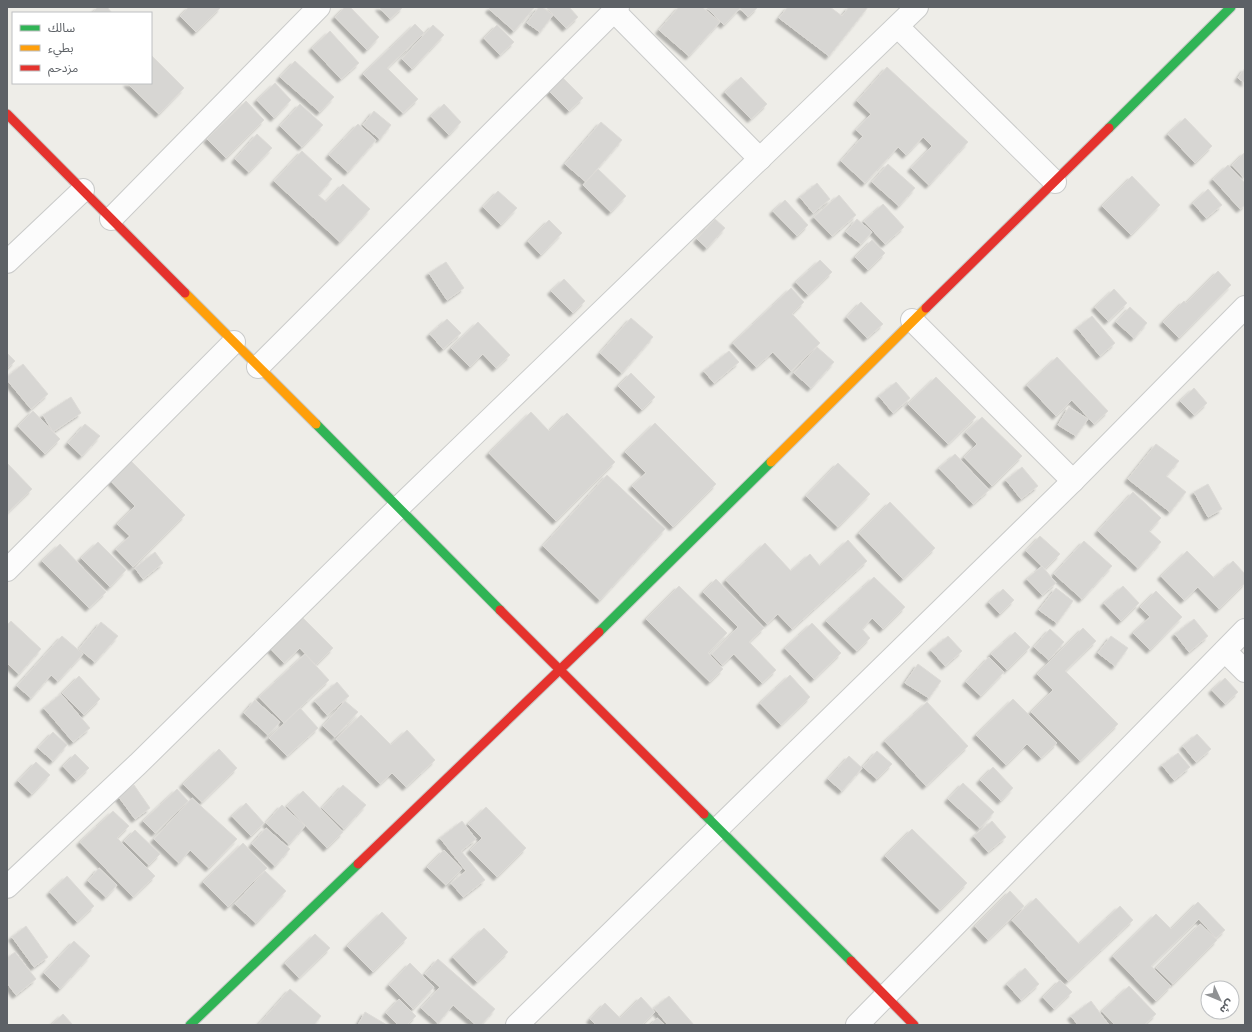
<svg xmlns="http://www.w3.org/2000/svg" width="1252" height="1032" font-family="'Work Sans','Noto Sans Arabic',sans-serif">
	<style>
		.building { fill: #d7d6d3; stroke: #dddbd7; filter: url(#shadow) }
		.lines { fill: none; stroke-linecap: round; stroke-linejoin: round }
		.street-casing { stroke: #cacbca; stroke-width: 24 }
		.fast-casing { stroke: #c9cac8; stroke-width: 11 }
		.slow-casing { stroke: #c9cac8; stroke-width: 11 }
		.jam-casing { stroke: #c9cac8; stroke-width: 11 }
		.street { stroke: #fcfcfc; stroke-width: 22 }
		.fast { stroke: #30b455; stroke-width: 9 }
		.slow { stroke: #ff9f0a; stroke-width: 9 }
		.jam { stroke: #e5322d; stroke-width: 9 }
	</style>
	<defs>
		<filter id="shadow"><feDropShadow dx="-3.5" dy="3.5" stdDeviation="1" flood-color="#0004"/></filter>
	</defs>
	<rect width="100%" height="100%" fill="#eeede8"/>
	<g class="building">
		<path d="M98 7H107L112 13H92Z"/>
		<path d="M189 7H221L196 32 180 16Z"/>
		<path d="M345 7H350L379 37 367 50 335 17Z"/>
		<path d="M379 7H403L390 19Z"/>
		<path d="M491 7H535L514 31 489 9Z"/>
		<path d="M539 7H542L553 15 540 32 527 23Z"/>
		<path d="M546 7H569L578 17 566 28Z"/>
		<path d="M679 7H702L720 22 689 56 659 30Z"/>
		<path d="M706 7H758L748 17 740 8 724 25Z"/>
		<path d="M788 7H830L842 16 849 7H868L829 56 779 18Z"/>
		<path d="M415 24 424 33 387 68 418 99 403 113 363 74Z"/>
		<path d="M433 25 444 35 412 69 402 59Z"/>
		<path d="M497 25 514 42 500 55 484 38Z"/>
		<path d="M330 31 359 63 341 79 312 48Z"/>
		<path d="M151 55 184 88 159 114 127 83H151Z"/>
		<path d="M295 61 334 97 320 112 280 77Z"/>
		<path d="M887 67 968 142 929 185 911 168 932 146 923 137 906 155 898 147 865 183 841 161 863 136 856 130 871 114 857 101Z"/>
		<path d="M1245 68V83L1238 78Z"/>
		<path d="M562 77 583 98 569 111 549 91Z"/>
		<path d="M741 77 767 104 751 119 725 92Z"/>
		<path d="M275 83 291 100 274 118 257 100Z"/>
		<path d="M246 101 264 120 226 158 207 139Z"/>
		<path d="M300 104 323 125 302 147 280 126Z"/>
		<path d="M444 104 461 122 449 135 431 116Z"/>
		<path d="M374 111 391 125 380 139 363 125Z"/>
		<path d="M1185 118 1212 146 1195 163 1168 134Z"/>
		<path d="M601 122 622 140 586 182 565 164Z"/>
		<path d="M358 124 376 140 348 172 329 155Z"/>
		<path d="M257 134 272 148 249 172 235 159Z"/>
		<path d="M302 151 332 179 318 195 326 202 343 184 370 209 340 242 274 181Z"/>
		<path d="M1245 152V179L1232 165Z"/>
		<path d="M888 164 915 188 899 206 872 182Z"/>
		<path d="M1228 165 1245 183V205L1240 209 1213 179Z"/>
		<path d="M598 169 626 196 611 212 583 185Z"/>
		<path d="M1132 176 1160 205 1131 235 1102 206Z"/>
		<path d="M817 183 830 199 813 213 800 197Z"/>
		<path d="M1208 189 1222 205 1206 218 1193 203Z"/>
		<path d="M498 191 517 208 501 225 483 207Z"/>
		<path d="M839 195 856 215 832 236 814 217Z"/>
		<path d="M785 200 808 225 797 236 773 211Z"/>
		<path d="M883 204 904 227 885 244 864 221Z"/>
		<path d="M715 219 725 228 707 248 697 239Z"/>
		<path d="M857 219 872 232 861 244 846 232Z"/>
		<path d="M549 220 562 233 541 255 528 241Z"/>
		<path d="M872 240 885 253 868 270 855 257Z"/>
		<path d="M820 260 832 272 808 295 796 282Z"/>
		<path d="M446 262 464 288 447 300 429 273Z"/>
		<path d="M1218 271 1231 285 1179 338 1163 322 1184 301 1186 303Z"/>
		<path d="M564 279 585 301 573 313 551 291Z"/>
		<path d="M791 288 804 302 792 314 820 343 791 371 773 352 756 367 733 343Z"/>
		<path d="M1114 289 1127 303 1108 321 1095 307Z"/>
		<path d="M861 302 883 324 867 338 847 317Z"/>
		<path d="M1130 307 1147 323 1134 338 1116 322Z"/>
		<path d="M1092 316 1115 343 1100 356 1077 328Z"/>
		<path d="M631 318 653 337 622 373 600 353Z"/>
		<path d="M447 319 461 333 443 349 430 334Z"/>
		<path d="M478 322 510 355 496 368 483 354 470 367 451 348Z"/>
		<path d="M817 347 834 362 811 388 794 373Z"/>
		<path d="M729 351 739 362 714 383 704 371Z"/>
		<path d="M7 353 15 361 7 369Z"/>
		<path d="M1057 357 1108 411 1094 424 1072 400 1056 416 1027 385Z"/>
		<path d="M23 364 48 394 31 409 7 380V377Z"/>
		<path d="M631 373 655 397 642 410 618 386Z"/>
		<path d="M936 377 976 417 948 444 908 404Z"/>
		<path d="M896 382 910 398 893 413 879 396Z"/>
		<path d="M1194 388 1207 403 1194 415 1180 401Z"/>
		<path d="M71 397 81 413 53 432 43 415Z"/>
		<path d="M1069 407 1088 419 1076 436 1058 425Z"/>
		<path d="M33 411 60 439 45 454 18 426Z"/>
		<path d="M531 412 549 431 567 413 615 462 556 521 489 453Z"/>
		<path d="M982 417 1022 456 992 486 964 457 977 444 966 432Z"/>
		<path d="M655 423 716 484 673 527 632 486 646 473 625 452Z"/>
		<path d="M85 424 100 436 82 456 68 443Z"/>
		<path d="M1156 444 1179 461 1166 476 1186 492 1170 512 1128 479Z"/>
		<path d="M955 454 989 490 973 504 939 468Z"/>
		<path d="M130 460 185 515 133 567 116 549 130 536 117 524 135 506 110 480Z"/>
		<path d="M7 463 32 489 7 513Z"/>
		<path d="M838 463 870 494 838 527 806 496Z"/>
		<path d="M1022 467 1038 486 1021 499 1006 480Z"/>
		<path d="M607 475 665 529 600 600 543 546Z"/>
		<path d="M1208 484 1222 509 1208 517 1194 492Z"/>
		<path d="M1133 492 1161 518 1149 531 1161 542 1138 568 1098 531Z"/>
		<path d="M890 502 935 548 903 579 859 533Z"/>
		<path d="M1040 536 1060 554 1045 569 1026 551Z"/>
		<path d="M848 540 867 561 792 629 778 614 767 624 726 580 765 543 791 571 810 554 820 566Z"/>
		<path d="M1084 541 1112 566 1082 599 1054 574Z"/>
		<path d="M98 542 126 570 110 587 81 558Z"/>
		<path d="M60 544 106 592 89 608 42 561Z"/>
		<path d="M1187 551 1214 578 1233 561 1245 574V583L1219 609 1198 587 1184 600 1161 576Z"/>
		<path d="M155 552 163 563 143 579 135 568Z"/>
		<path d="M1042 566 1056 583 1042 595 1027 579Z"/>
		<path d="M874 577 905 607 883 629 872 618 862 629 870 638 857 651 826 621Z"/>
		<path d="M716 579 764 628 749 642 776 670 762 683 734 654 722 665 712 654 738 627 703 592Z"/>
		<path d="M679 586 727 633 708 653 723 669 710 682 646 619Z"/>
		<path d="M1123 586 1139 603 1121 621 1104 603Z"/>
		<path d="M1056 588 1073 601 1057 623 1039 610Z"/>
		<path d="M1003 589 1014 600 1000 614 989 602Z"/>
		<path d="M1156 591 1182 617 1150 650 1133 633 1150 617 1140 607Z"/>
		<path d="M301 616 333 648 316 665 300 648 284 663 269 647Z"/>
		<path d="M1194 619 1208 636 1189 652 1175 634Z"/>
		<path d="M11 621 41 649 19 674 7 663V625Z"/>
		<path d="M101 622 118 636 95 662 79 649Z"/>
		<path d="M812 623 841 653 814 679 785 648Z"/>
		<path d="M1083 628 1096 641 1065 671 1118 724 1080 761 1031 712 1053 690 1037 674Z"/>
		<path d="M1050 629 1064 642 1049 660 1034 647Z"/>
		<path d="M1015 632 1030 647 1007 670 991 654Z"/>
		<path d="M62 636 83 654 58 681 51 675 31 698 17 686Z"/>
		<path d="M948 636 962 651 945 666 931 650Z"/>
		<path d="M1111 636 1128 648 1115 666 1098 653Z"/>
		<path d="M305 654 329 680 284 723 259 697Z"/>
		<path d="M989 657 1004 672 981 696 966 682Z"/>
		<path d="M918 664 941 681 929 698 905 683Z"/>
		<path d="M790 675 810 697 781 725 760 703Z"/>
		<path d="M79 676 100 699 84 715 62 693Z"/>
		<path d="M1225 678 1238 692 1225 704 1212 690Z"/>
		<path d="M337 682 349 696 327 715 315 701Z"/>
		<path d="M61 694 90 728 73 742 44 708Z"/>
		<path d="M1013 699 1057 743 1041 758 1027 744 1006 765 976 735Z"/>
		<path d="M255 700 280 722 268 735 244 713Z"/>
		<path d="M345 701 358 712 335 737 323 726Z"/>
		<path d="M927 702 968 746 926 786 885 741Z"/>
		<path d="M300 708 318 728 287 756 269 738Z"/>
		<path d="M361 715 391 745 407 730 435 760 406 787 392 773 380 784 336 739Z"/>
		<path d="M53 732 67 745 53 761 38 748Z"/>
		<path d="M1197 734 1211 749 1196 762 1183 746Z"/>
		<path d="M219 749 237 768 202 802 183 784Z"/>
		<path d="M877 751 892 764 877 779 863 767Z"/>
		<path d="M1178 753 1190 767 1174 780 1162 765Z"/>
		<path d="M75 754 89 768 76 780 63 766Z"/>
		<path d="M849 756 862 768 842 791 828 779Z"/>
		<path d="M36 762 50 775 32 794 18 781Z"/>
		<path d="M993 767 1013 788 1001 801 980 780Z"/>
		<path d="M963 783 994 812 980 828 948 799Z"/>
		<path d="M134 785 150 808 135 819 118 796Z"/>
		<path d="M343 785 366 805 344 829 322 808Z"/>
		<path d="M177 789 188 801 155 833 143 821Z"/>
		<path d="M303 791 343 832 327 848 287 806Z"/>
		<path d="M192 798 237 839 209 868 190 850 179 863 154 839Z"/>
		<path d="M246 803 264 823 251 836 232 816Z"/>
		<path d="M282 805 305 826 289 844 266 823Z"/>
		<path d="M486 807 526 848 497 877 470 850 482 838 468 824Z"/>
		<path d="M113 811 129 826 117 838 155 876 133 897 80 842Z"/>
		<path d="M462 821 476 839 461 851 485 880 463 897 451 883 466 871 440 838Z"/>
		<path d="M992 821 1006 837 988 852 974 836Z"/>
		<path d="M266 828 290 849 275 866 252 844Z"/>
		<path d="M912 829 967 883 940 910 885 856Z"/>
		<path d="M135 830 160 854 149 865 124 841Z"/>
		<path d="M243 843 267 868 228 907 203 882Z"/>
		<path d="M444 850 462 869 446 885 427 867Z"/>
		<path d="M99 868 117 885 106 897 88 881Z"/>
		<path d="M265 871 286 891 256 923 235 904Z"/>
		<path d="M67 876 94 906 77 922 50 892Z"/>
		<path d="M1010 891 1024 906 988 940 975 926Z"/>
		<path d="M1036 898 1079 944 1120 906 1133 920 1068 981 1012 920Z"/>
		<path d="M1198 902 1225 930 1216 938 1199 919 1151 966 1171 986 1156 1001 1113 956 1156 914 1171 929Z"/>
		<path d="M382 912 407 938 373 972 347 946Z"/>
		<path d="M1200 924 1217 940 1173 984 1156 968Z"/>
		<path d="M26 926 48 957 34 967 12 937Z"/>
		<path d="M484 928 508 952 477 982 453 957Z"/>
		<path d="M315 934 330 948 299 978 285 963Z"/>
		<path d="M74 941 90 956 60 989 44 973Z"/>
		<path d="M15 952 36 979 16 995 7 983V958Z"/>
		<path d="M438 959 495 1009 481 1025H476L453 1005 438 1023 421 1008 440 987 425 974Z"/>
		<path d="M410 963 434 987 413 1009 389 985Z"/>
		<path d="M1025 968 1039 984 1021 1000 1007 984Z"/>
		<path d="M1060 980 1072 992 1054 1009 1043 997Z"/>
		<path d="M1129 986 1156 1014 1144 1025H1115L1102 1011Z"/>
		<path d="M290 989 321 1016 314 1025H260L259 1024Z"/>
		<path d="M669 996 694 1025H668L654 1008Z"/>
		<path d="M641 997 655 1012 642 1025H596L590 1019 605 1003 620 1018Z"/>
		<path d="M399 999 416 1016 407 1025H398L386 1013Z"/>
		<path d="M1091 1001 1109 1025H1078L1071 1016Z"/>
		<path d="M365 1012 387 1025H358Z"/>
		<path d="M63 1014 73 1025H51Z"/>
		<path d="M657 1018 665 1025H650Z"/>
	</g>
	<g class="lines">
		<defs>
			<g id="street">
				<path d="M614 11 760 159"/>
				<path d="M898 27 1055 182"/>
				<path d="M111 219 319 7"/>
				<path d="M7 262 83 190"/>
				<path d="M912 320 1073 481"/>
				<path d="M258 367 618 7"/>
				<path d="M7 570 234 342"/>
				<path d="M1225 651 1245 671"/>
				<path d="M7 887 138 764 398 508 917 7"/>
				<path d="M517 1025 1073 481 1245 307"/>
				<path d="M857 1025 1245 630"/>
			</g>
			<g id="fast">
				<path d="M1109 128 1231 7"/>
				<path d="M316 424 500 610"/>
				<path d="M599 632 771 462"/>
				<path d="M704 814 851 961"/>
				<path d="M190 1025 358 864"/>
			</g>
			<g id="slow">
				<path d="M185 293 316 424"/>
				<path d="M771 462 926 308"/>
			</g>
			<g id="jam">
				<path d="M7 114 185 293"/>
				<path d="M926 308 1109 128"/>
				<path d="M500 610 704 814"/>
				<path d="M358 864 599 632"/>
				<path d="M851 961 914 1025"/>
			</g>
		</defs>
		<use href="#street" class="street-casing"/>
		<use href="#fast" class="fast-casing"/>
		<use href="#slow" class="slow-casing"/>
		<use href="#jam" class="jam-casing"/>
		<use href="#street" class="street"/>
		<use href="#fast" class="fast"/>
		<use href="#slow" class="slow"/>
		<use href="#jam" class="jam"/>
	</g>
	<rect width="1252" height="1032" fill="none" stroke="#5d6166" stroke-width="16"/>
	<rect x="12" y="12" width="140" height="72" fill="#ffffff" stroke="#bec0c2"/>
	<rect x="20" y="25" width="20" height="6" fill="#30b455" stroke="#bec0c2"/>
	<text x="48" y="32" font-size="12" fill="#5d6166">سالك</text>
	<rect x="20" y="45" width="20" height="6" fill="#ff9f0a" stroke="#bec0c2"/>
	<text x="48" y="52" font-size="12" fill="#5d6166">بطيء</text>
	<rect x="20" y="65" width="20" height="6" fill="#e5322d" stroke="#bec0c2"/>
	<text x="48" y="72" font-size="12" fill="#5d6166">مزدحم</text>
	<g transform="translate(1220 1000) rotate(134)"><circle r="19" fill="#ffffff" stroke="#bec0c2"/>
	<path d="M0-3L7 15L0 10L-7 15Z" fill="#909294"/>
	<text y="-6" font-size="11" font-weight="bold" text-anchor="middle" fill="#5d6166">ش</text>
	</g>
</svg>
